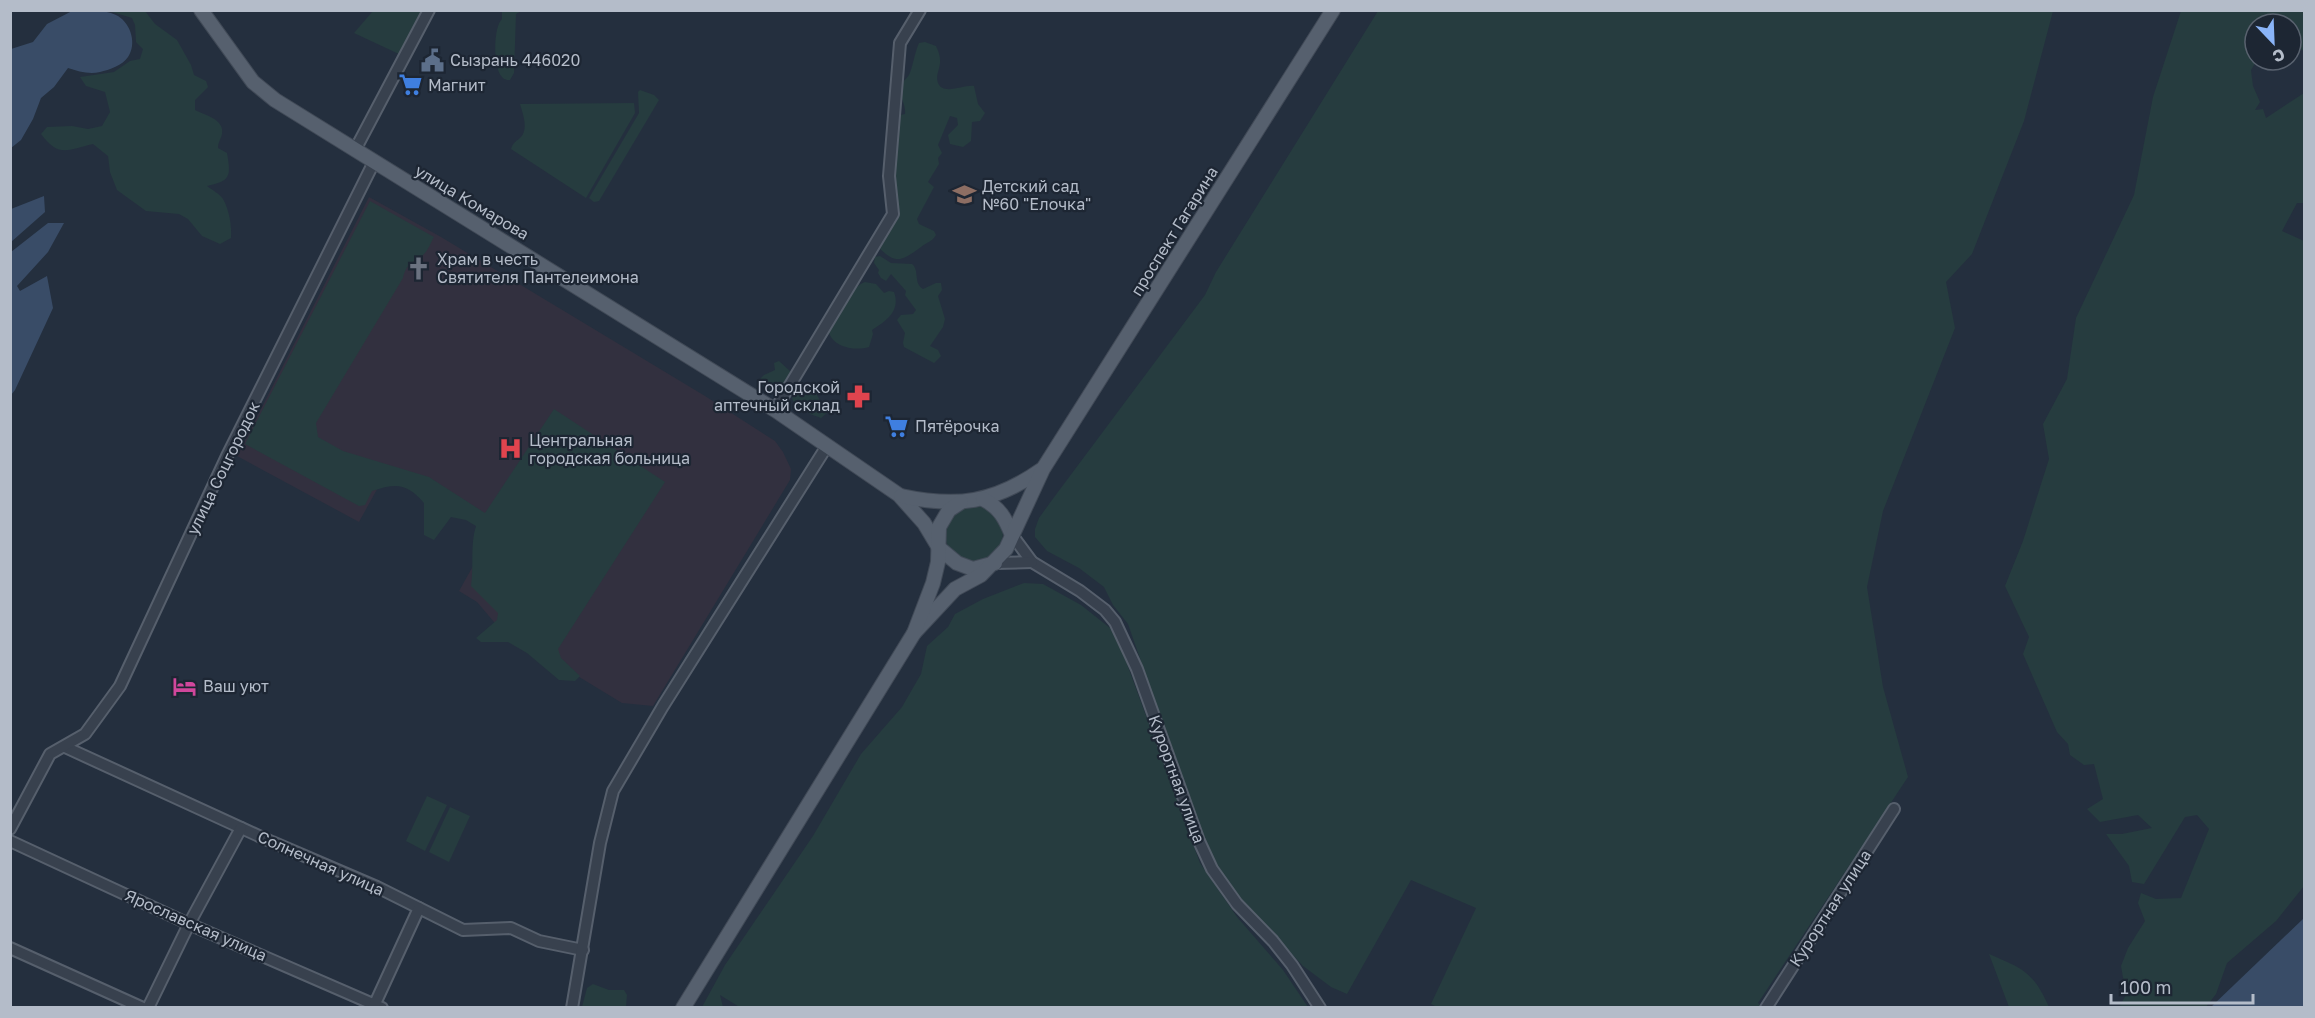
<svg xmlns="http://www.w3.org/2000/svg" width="2315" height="1018" font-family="'Golos Text',sans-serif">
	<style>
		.medical { fill: #32303f }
		.green { fill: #263c3f }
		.water { fill: #394c67 }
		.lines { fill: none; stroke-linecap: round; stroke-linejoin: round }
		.minor-casing { stroke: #565f6c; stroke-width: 14 }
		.major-casing { stroke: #414a57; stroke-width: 16 }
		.minor { stroke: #38414e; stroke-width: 10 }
		.major { stroke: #56606e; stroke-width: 14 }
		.labels { text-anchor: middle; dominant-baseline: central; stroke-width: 4.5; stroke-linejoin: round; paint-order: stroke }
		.poi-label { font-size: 16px; fill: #b4bcc9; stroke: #1d2633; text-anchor: start }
		.street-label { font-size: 16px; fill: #b4bcc9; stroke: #1d2633 }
	</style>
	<rect width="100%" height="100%" fill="#242f3e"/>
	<path class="medical" d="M369 197 441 237 705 396 775 441 783 452 791 469 790 480 653 706 622 703 500 629 477 602 459 591 491 534 386 473 359 522 237 456Z"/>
	<g class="green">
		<path d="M109 11H145L155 24 177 40 191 65 194 75 206 81 208 87 195 100V110C204 115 225 119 222 134 221 139 218 142 218 148L227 153C231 176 231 181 207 186 212 190 220 194 223 199 229 209 232 226 231 238L220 244 202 236 188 219 179 214 146 211 117 190 110 172 108 156 93 144C67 150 59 158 41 134L47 127 72 126 88 129 102 126 110 112 105 92 86 86 80 77 114 72 130 61 140 59 143 49 136 42 135 25 132 18Z"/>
		<path d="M373 11H424L401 55 354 33Z"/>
		<path d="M502 11H521L516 14 514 73 510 80C506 80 505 80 502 77 493 69 493 27 502 19Z"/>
		<path d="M1378 11H2053L2024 121 1972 254 1946 282 1955 328 1883 511 1867 587 1883 687 1908 777 1758 1003 1762 1007H1437L1431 1004 1476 908 1411 880 1347 994 1331 987 1303 966 1239 897 1220 871 1197 822 1128 624 1113 605 1104 587 1079 568 1047 551 1035 537V529L1039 518 1052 500 1205 295 1216 272Z"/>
		<path d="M2181 11H2304V51L2291 44V24H2255V60H2257L2251 70 2253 86 2260 102 2255 110 2263 109 2266 118 2304 93V203H2297L2282 231 2304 241V886L2276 921 2227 963 2216 994 2206 1007H2119L2126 995 2121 966 2128 948 2145 921 2138 903 2141 893 2156 899 2181 898 2209 829 2197 815 2185 817 2144 884 2132 882 2129 866 2106 834H2122L2152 828 2138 815 2100 822 2087 809 2103 799 2094 764 2084 765 2070 755 2068 744 2057 732 2023 654 2029 637 2005 586 2023 541 2049 459 2043 424 2067 379 2076 318 2134 195 2153 97Z"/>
		<path d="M925 42 936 46C946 66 934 71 938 83 943 96 965 84 974 86L978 104 985 113 980 121 972 122 971 141 963 147 950 144 948 135 958 125 957 118 950 116 938 145 942 153 938 158 939 164 928 182 934 187 917 219 919 224 934 231 936 235C932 242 927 242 921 247 900 262 896 265 876 245L895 214 891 177 896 116 905 114C906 106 901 99 900 91 899 83 905 81 909 75 912 70 915 51 919 43Z"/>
		<path d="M640 90 654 95 659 100 599 201 594 202 589 198 639 113 638 92Z"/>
		<path d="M634 103 635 113 586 198 511 149C513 143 515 142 520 138 529 130 523 114 520 104Z"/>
		<path d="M370 201 434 237C431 242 428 251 423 255 413 262 406 264 403 278L316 423 318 437 343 451 429 477 485 513 554 409 665 482 558 649 561 658 580 676 575 681 559 680 527 653 508 642H481L476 638 497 620 498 613 471 586C474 566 470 544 476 526L466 520 451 517 434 540 424 535V503C407 483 396 483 372 491L365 505 359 506 245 444Z"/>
		<path d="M880 256 891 263 912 264C920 271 913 283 923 289L936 283H941L942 290 938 296 945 319 943 327 930 346 938 350 941 356 934 363 904 347 903 343 905 333 897 320 901 315 913 314 916 310 905 295 906 291 891 274 886 281 881 278 878 273 879 270 874 263 875 257Z"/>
		<path d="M865 282 876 284 884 293 889 291 894 292C901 311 886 321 872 330L873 334 869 347C856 351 834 348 829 333 833 319 850 287 865 282Z"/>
		<path d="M779 361 791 372C791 381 785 392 777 396 768 393 763 389 760 379L764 375 775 370 774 363Z"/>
		<path d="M813 388 827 413 821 418 810 414 793 401 792 398C798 389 803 389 813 388Z"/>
		<circle cx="974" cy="533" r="29"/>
		<path d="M1024 583 1043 584 1081 605 1110 628 1123 653 1200 863 1237 917 1283 970 1308 1007 741 1008 720 995 723 1007H702L725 965 813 836 861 754 902 707 921 674 927 646 948 627 955 614 983 599Z"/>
		<path d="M427 796 447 805 425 851 406 841Z"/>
		<path d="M450 807 470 816 449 862 429 852Z"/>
		<path d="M1989 954C2024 969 2033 972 2049 1007H2009Z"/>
		<path d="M593 984 609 990H624L627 995 626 1007H582L587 988Z"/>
	</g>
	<g class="water">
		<path d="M72 11C85 10 106 9 118 16 131 24 137 44 128 57 123 65 109 70 100 72 89 75 78 71 68 68L54 87 41 98 33 119 21 140 11 148 10 95 12 91 11 49 33 42 47 24Z"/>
		<path d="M44 196 45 212 11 242V209Z"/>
		<path d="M48 223H64L48 252 17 286 20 291 47 276 53 308 15 390 11 395V252Z"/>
		<path d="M2304 918V1007H2211Z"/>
	</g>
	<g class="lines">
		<defs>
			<g id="minor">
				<path d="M355 150 429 10"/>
				<path d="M775 410 893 214 889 176 900 43 920 10"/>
				<path d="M1012 535 1032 562 1080 591 1105 610 1115 622 1137 669 1199 841 1212 869 1237 904 1273 941 1292 965 1320 1008"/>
				<path d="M995 563 1032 562"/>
				<path d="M65 747 272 842 377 887 463 930 511 928 539 941 583 950"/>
				<path d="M10 829 50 754 85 734 120 686 227 456 374 162"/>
				<path d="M10 841 189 924 382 1008"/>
				<path d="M10 948 143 1008"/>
				<path d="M148 1008 189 924 241 828"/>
				<path d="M373 1008 419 908"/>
				<path d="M572 1008 600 843 613 791 663 706 827 446"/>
				<path d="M1766 1008 1894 809"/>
			</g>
			<g id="major">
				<path d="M201 10 253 82 275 100 775 410 899 495 924 523 939 548 957 563 973 569 995 563"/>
				<path d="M901 496C957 508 994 503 1041 470"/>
				<path d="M983 499C1000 508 1005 518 1012 535"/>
				<path d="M914 633 955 589 981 575 1006 549 1043 469 1333 10"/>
				<path d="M683 1008 914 633 933 583 938 562 939 527 949 510 961 502"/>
			</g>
		</defs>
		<use href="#minor" class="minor-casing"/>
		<use href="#major" class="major-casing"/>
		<use href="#minor" class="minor"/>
		<use href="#major" class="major"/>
	</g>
	<defs>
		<symbol id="civic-bare" viewBox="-9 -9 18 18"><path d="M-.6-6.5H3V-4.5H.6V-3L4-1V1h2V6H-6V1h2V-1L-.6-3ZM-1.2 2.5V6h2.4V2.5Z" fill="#5c6f8a" stroke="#1d2633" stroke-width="2.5" paint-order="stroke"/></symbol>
		<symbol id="supermarket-bare" viewBox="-9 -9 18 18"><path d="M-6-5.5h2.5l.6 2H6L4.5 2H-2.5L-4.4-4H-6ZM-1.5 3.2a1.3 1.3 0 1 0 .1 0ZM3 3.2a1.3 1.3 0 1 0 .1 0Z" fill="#3f7fe0" stroke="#1d2633" stroke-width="2.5" paint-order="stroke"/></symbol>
		<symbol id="school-bare" viewBox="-9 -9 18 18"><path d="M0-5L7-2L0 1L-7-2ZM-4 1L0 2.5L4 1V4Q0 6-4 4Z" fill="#8d6e63" stroke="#1d2633" stroke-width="2.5" paint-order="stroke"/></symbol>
		<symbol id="church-bare" viewBox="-9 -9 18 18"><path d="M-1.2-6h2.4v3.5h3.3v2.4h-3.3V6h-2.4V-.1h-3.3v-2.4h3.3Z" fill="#6b7280" stroke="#1d2633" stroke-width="2.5" paint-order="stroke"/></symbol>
		<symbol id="pharmacy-bare" viewBox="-9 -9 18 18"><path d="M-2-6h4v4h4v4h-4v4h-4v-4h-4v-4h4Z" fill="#e0444e" stroke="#1d2633" stroke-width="2.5" paint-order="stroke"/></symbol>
		<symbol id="hospital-bare" viewBox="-9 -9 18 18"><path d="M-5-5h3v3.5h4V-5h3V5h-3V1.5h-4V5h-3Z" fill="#e0444e" stroke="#1d2633" stroke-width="2.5" paint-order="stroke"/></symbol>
		<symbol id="hotel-bare" viewBox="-9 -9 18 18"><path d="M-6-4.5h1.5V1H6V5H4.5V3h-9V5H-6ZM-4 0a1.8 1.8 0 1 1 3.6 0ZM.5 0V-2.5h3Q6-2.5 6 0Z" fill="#d1479c" stroke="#1d2633" stroke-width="2.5" paint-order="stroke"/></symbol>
	</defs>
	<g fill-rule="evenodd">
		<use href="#civic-bare" x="416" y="44" width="33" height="33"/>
		<use href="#supermarket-bare" x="394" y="68" width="33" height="33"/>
		<use href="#school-bare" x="948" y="178" width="33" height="33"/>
		<use href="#church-bare" x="402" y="252" width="33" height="33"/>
		<use href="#pharmacy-bare" x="842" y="380" width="33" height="33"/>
		<use href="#supermarket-bare" x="880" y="410" width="33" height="33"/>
		<use href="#hospital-bare" x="494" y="432" width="33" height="33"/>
		<use href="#hotel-bare" x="168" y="670" width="33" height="33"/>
	</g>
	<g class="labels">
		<g class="poi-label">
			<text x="450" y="60">Сызрань 446020</text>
			<text x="428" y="85">Магнит</text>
			<text x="982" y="186">Детский сад<tspan x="982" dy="18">№60 "Елочка"</tspan></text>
			<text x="437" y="259">Храм в честь<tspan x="437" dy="18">Святителя Пантелеимона</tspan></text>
			<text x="840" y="387" text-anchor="end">Городской<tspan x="840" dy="18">аптечный склад</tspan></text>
			<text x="915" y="426">Пятёрочка</text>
			<text x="529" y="440">Центральная<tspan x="529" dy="18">городская больница</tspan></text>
			<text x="203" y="686">Ваш уют</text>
		</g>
		<g class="street-label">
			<text transform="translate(472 202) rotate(31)">улица Комарова</text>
			<text transform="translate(1174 231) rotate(-58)">проспект Гагарина</text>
			<text transform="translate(223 468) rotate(-64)">улица Соцгородок</text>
			<text transform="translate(1177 779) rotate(70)">Курортная улица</text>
			<text transform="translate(321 863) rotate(24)">Солнечная улица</text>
			<text transform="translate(1830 908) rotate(-57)">Курортная улица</text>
			<text transform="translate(196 925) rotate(24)">Ярославская улица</text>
		</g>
	</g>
	<rect width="2315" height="1018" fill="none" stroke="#b4bcc9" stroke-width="24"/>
	<g transform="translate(2273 42) rotate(157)"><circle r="28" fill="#1d2633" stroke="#59626f" stroke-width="1.5"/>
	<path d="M0-4.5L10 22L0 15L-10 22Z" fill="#8ab4f8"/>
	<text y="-9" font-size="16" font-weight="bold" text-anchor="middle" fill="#b4bcc9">С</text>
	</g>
	<path d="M2111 994v9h142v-9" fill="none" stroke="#b4bcc9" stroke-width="3"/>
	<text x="2120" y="994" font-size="18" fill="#b4bcc9" stroke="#1d2633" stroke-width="4.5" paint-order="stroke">100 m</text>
</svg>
